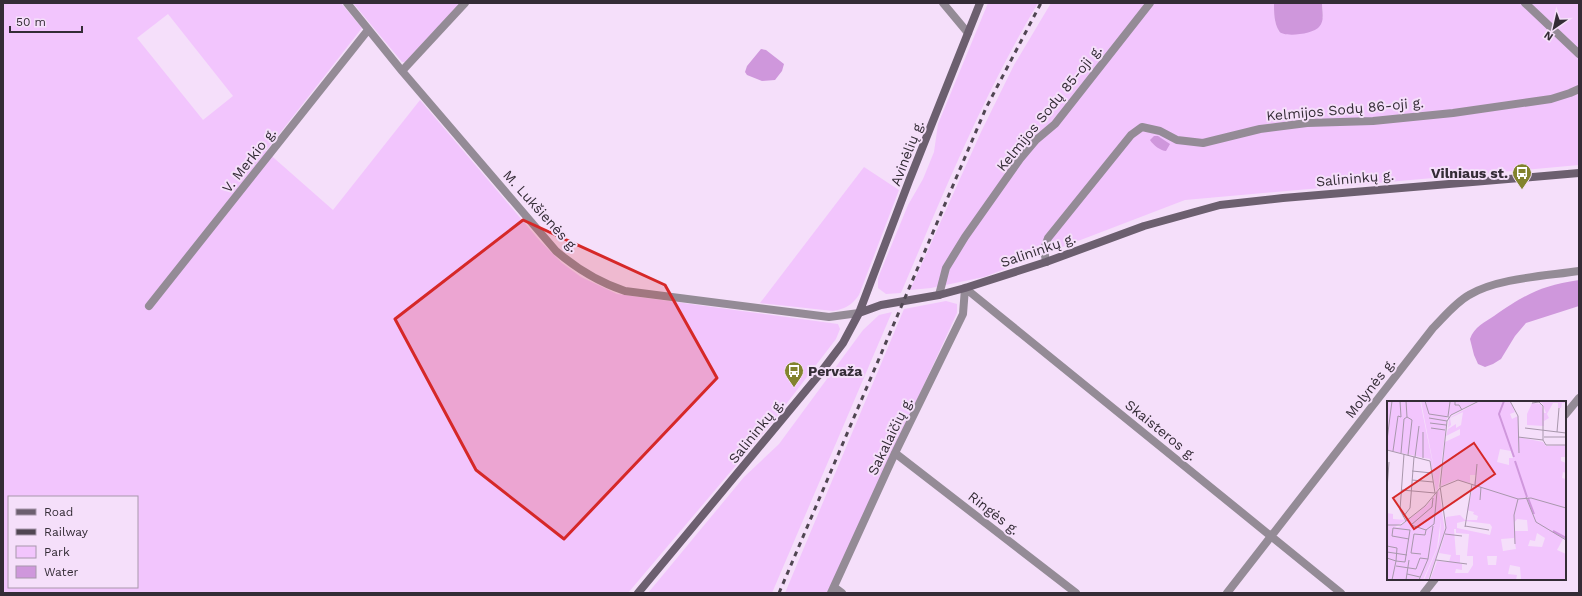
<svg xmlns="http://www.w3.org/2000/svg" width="1582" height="596" viewBox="0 0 1582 596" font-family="'Work Sans',sans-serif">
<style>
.green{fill:#f2c5fd;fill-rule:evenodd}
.water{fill:#cf97dc}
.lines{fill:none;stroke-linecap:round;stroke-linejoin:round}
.street{stroke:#948b96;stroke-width:8}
.secondary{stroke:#6c5f6f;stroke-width:8}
.rail{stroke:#504652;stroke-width:3;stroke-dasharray:5 5;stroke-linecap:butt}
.marked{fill:#d62828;fill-opacity:0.2;stroke:#d62828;stroke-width:3;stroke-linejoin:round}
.labels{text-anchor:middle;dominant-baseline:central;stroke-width:4;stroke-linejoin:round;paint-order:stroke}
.street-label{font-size:14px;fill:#342c36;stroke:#f5dffa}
.poi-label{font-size:14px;font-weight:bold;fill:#342c36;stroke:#f5dffa;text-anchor:end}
.inset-river{fill:none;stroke:#cf97dc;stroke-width:2}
.inset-road{fill:none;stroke:#a897ac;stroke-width:1}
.view{fill:#d62828;fill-opacity:0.15;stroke:#d62828;stroke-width:2}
.inset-edge{fill:none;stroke:#342c36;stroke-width:2}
</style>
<rect width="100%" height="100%" fill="#f5dffa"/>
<!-- green -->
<path class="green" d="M3,3H341L362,28L266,151L333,210L420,100L540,241L562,263L581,277L617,294L838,324L840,329L836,339L771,424L628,593H3ZM168,14L233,96L203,120L137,38ZM9,497H137V587H9Z
M353,3H460L405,62H402Z
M988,3H1038C983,95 943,194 901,293L886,294L878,288V278L908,205L923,179L934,152L938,124Z
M1051,3H1274L1275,21L1279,32L1323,18L1322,3H1579V165L1185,200L984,277L931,288L910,290L981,132L1014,65Z
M864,167L899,190L859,295C852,305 845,309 833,311L760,303Z
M946,301L957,304V313L828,593H785L904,309Z
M892,312L772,593H648L744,477L779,444L863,330L879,315Z"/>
<!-- water -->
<path class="water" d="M1274,3H1322C1322,11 1325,21 1319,27C1314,34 1283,38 1279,31C1274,23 1274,12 1274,3Z
M761,49L766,50L784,64L782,71L775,80L762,81L747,75L745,72L747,66Z
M1154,136H1158L1170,144L1166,151C1161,151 1153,145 1150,140Z
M1579,280V306L1526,323L1515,336L1501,359L1493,364L1485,367L1478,364L1474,355L1470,339C1474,327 1485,322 1494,316C1526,294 1540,286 1579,280Z"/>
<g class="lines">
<!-- street -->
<path class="street" d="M347,3L402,71L556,251C577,269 598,282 625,291L829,317L859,313
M943,3L968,33
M1525,3L1579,54
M402,71L465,3
M1046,262L1044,249L1048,238L1131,135L1142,127L1160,131L1177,140L1203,143L1260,129L1307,123L1373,121L1453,113L1551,99L1570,93L1579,89
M965,288L1341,593
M939,295L946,268L965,237L1020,159L1036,140L1055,124L1150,3
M149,306L368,30
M1565,415L1579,398
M895,453L1076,593
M834,587L842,593
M831,593L895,453L963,314L965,288
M1227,593L1433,328C1444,317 1455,303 1469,295C1497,278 1546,276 1579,271
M1424,593L1435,579"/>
<!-- secondary -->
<path class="secondary" d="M859,313L881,305L939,295L965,288L1046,262L1144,226L1220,205L1283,198L1579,173
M638,593L818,376L843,343L859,313L909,181L980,3"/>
<!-- rail -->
<path class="rail" d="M779,593L986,108L1041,3"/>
</g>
<!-- marked area -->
<path class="marked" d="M523,220L665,285L717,378L564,539L476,470L395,319Z"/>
<!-- icons -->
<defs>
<symbol id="bus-pin" viewBox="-11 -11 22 30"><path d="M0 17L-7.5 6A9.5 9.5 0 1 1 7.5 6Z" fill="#82832d" stroke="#f5dffa"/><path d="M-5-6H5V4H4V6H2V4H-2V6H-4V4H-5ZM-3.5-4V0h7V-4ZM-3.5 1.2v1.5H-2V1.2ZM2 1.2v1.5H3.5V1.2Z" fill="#fff"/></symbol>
</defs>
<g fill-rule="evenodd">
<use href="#bus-pin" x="1511" y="162" width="22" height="30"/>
<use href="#bus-pin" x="783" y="360" width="22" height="30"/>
</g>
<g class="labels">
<!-- street labels -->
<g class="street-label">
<text transform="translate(1049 108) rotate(-51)">Kelmijos Sodų 85-oji g.</text>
<text transform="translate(1345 109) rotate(-5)">Kelmijos Sodų 86-oji g.</text>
<text transform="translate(907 153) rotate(-69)">Avinėlių g.</text>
<text transform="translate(249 160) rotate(-52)">V. Merkio g.</text>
<text transform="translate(1355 178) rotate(-5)">Salininkų g.</text>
<text transform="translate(541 211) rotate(48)">M. Lukšienės g.</text>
<text transform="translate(1038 250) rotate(-19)">Salininkų g.</text>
<text transform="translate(1370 388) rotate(-52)">Molynės g.</text>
<text transform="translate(1161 430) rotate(39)">Skaisteros g.</text>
<text transform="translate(756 431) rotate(-51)">Salininkų g.</text>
<text transform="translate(890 436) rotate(-64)">Sakalaičių g.</text>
<text transform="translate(994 513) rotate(38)">Ringės g.</text>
</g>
<!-- poi labels -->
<g class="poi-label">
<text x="1508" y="173">Vilniaus st.</text>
<text x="808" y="371" text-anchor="start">Pervaža</text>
</g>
</g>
<!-- overview -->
<g transform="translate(1387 401)">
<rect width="179" height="179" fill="#f5dffa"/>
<path d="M0,0H33L51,88L49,90L43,58L0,49ZM34,0H91L60,16L51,88ZM93,0H123L128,11L123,13L125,18L131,15V36L156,41L159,45L179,44V56H174V60L179,62V72L176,71L175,77L179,78V139L176,138L170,149L179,153V179H134L133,166L123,164L121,173L130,174L129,179H43L50,160L62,161L64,154L52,152L58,133L59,116L73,114L78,119H90L91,115L86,113L87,111L80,109L89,74H83V82L68,79L54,85L58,41L73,34V28L59,35L61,28L69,23V27L74,24L76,11L63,17L64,24L61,27L62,17ZM113,48L124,50L126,57H122V64L110,61ZM130,118L140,119L141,130H127V122ZM78,120L103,123L105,126L103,134L70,127V122ZM67,128H69V132L82,133L80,155H86V164L81,172H68L69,168L75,169V163H73V154H69ZM150,132L158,137L155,146L141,145L143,139L148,140ZM127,137L129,148L116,150L114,138ZM100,155H110L109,164H101ZM145,0H179V2H175L174,7H171V2H166L160,13L162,17L157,20V25L140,24V13L145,2L154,3L157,12H159L155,2ZM52,89L58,131L41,179H37L51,146L53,135L54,118L50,147L36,179H0V112L6,113V118L19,119L8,126H12L40,104Z" fill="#f2c5fd" fill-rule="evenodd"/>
<path class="inset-river" d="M117,0L112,13L127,56M128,60L140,96M141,97L147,113M166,130L179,137"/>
<path class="inset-road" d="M38,0L42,13L62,16M68,0V4H72L75,9M123,0L131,15L132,52M145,2L152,1L156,5V39M61,15L63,1M20,16L25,19L21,54M42,17L60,20M43,22L59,24M44,27L58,29M138,27L179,32M36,31V57M170,31L172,7M131,36L156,39L159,44H179M157,36H179M0,39L5,0M0,49L43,60L48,92L15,89M6,50L11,15L14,16L13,0M14,52L17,18L20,16L19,0M17,53L13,109L19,120M28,56L32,25M25,70L45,72M25,79L46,81M88,84L90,63M54,86L71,79L131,98L144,97L179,107M0,88L2,61M139,96L149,121L179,139M93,99L94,86M16,116L23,107L27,56M0,124H14L38,105L53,87M78,125L102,129M78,126L85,83M6,127L5,135L22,138M39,129L24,124L45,106L46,97M58,133L75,135M128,143L127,114L131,98M0,145L10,147L9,160L18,161L23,129L6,127M0,151L20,154M34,153L24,152L27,133L38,134L39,129L47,123L50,91M0,157L9,160L5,179M49,159L80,163M9,165L29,168L33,157L41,158L46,125M20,173L33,176M19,179L22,159M32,179L41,158M42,179L59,127L53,85L60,20L64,14L92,0"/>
<path class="view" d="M87,42L108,73L27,128L6,97Z"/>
<rect width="179" height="179" class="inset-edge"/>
</g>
<!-- border -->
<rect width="1582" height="596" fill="none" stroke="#342c36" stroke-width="8"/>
<!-- legend -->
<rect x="8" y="496" width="130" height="92" fill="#f5dffa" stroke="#a897ac"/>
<rect x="16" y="509" width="20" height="6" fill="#6c5f6f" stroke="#a897ac"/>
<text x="44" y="516" font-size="12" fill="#342c36">Road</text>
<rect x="16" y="529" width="20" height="6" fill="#504652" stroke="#a897ac"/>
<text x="44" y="536" font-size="12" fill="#342c36">Railway</text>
<rect x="16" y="546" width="20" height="12" fill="#f2c5fd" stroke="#a897ac"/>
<text x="44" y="556" font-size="12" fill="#342c36">Park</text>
<rect x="16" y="566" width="20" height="12" fill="#cf97dc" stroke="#a897ac"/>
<text x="44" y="576" font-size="12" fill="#342c36">Water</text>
<!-- north arrow -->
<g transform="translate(1554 28) rotate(214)" stroke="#f5dffa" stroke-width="3" paint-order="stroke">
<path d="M0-3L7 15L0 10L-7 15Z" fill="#342c36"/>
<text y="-6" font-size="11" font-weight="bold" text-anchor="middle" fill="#342c36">N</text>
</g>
<!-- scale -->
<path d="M10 26v6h72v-6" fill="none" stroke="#342c36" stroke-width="2"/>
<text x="16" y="26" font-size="12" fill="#342c36" stroke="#f5dffa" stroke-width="3" paint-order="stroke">50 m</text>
</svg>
